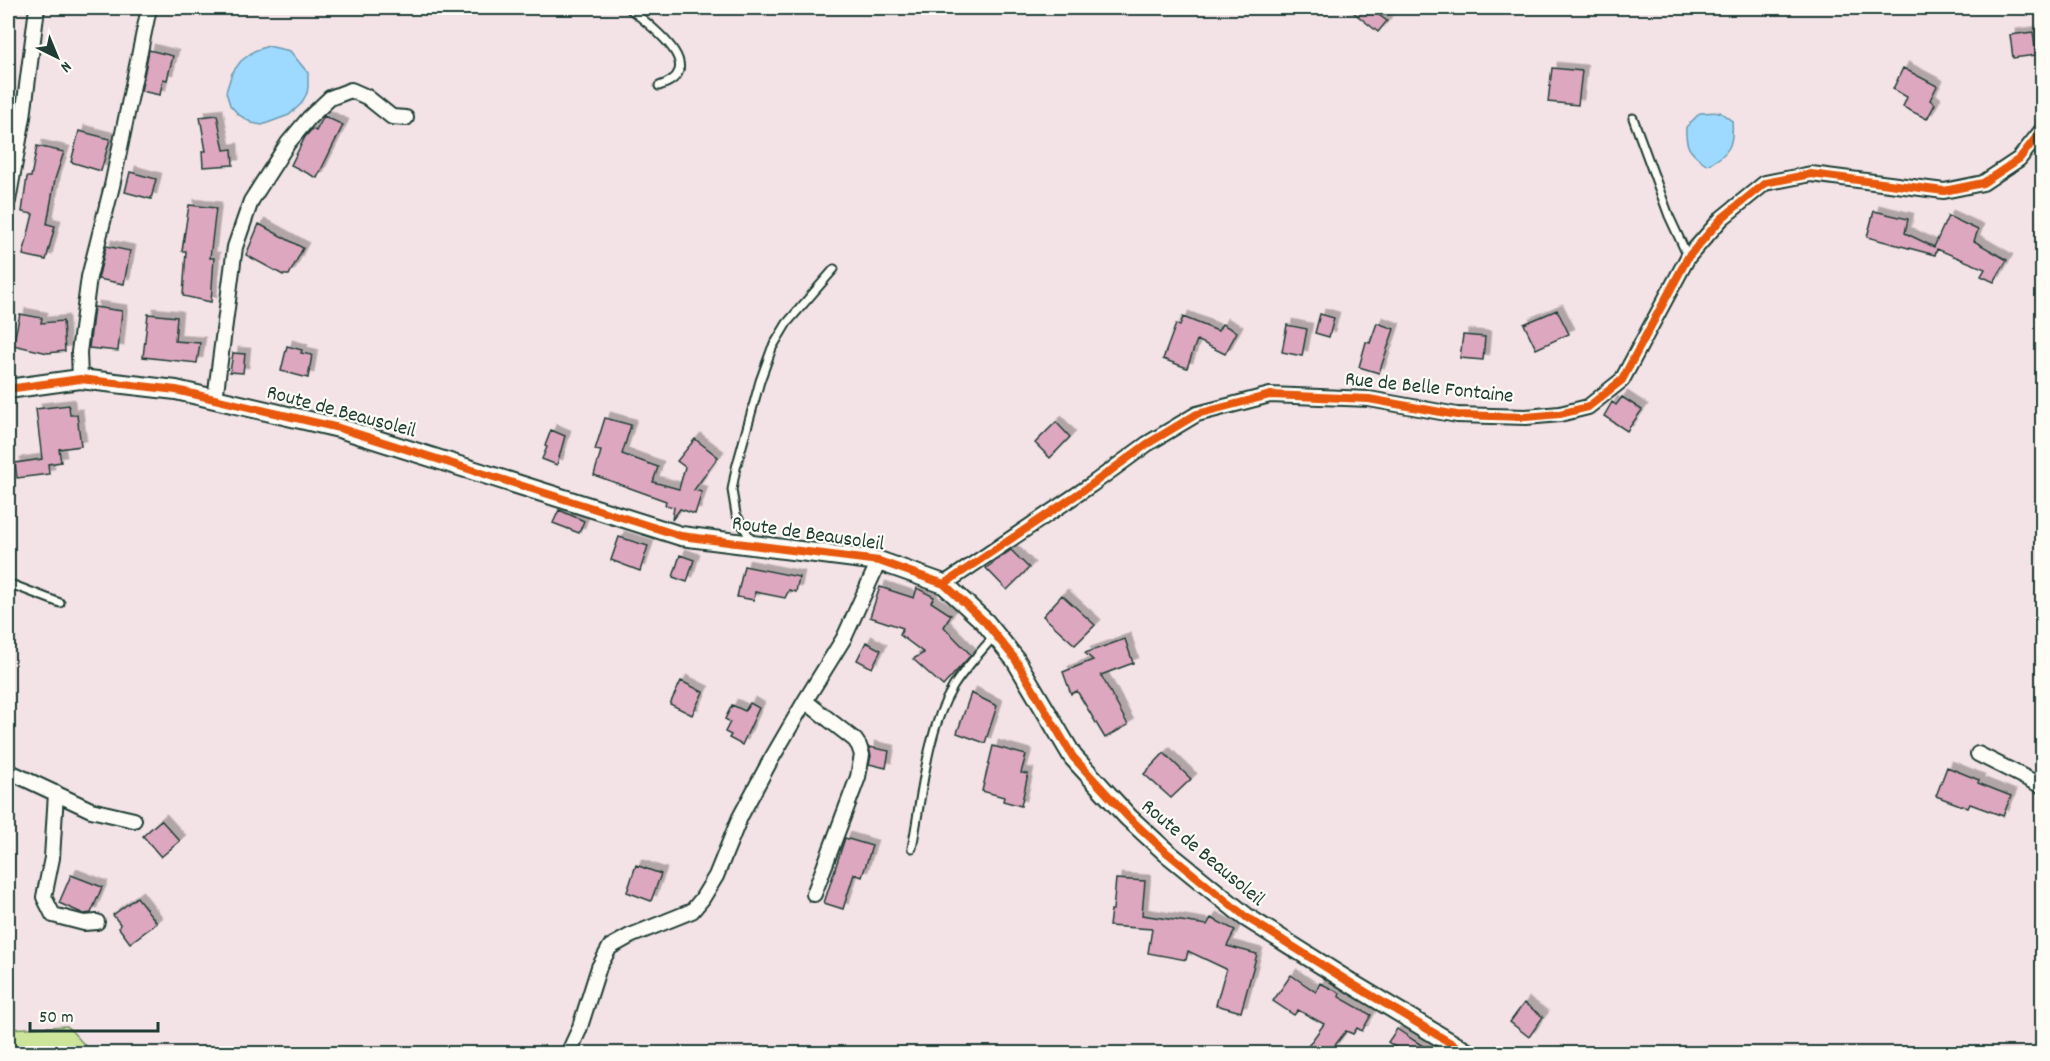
<svg xmlns="http://www.w3.org/2000/svg" width="2050" height="1061" viewBox="0 0 2050 1061" font-family="Dekko,sans-serif">
<style>
.green{fill:#cde59b;stroke:#769168;stroke-width:1.5}
.water{fill:#9ed9ff;stroke:#6b9bae;stroke-width:1.5}
.building{fill:#dda7bf;stroke:#1f3d34;stroke-width:1.5;filter:url(#shadow)}
.lines{fill:none;stroke-linecap:round;stroke-linejoin:round}
.lane-casing{stroke:#1f3d34;stroke-width:11}
.street-casing{stroke:#1f3d34;stroke-width:18}
.secondary-casing{stroke:#1f3d34;stroke-width:22}
.lane{stroke:#fdfcf7;stroke-width:7}
.street{stroke:#fdfcf7;stroke-width:14}
.secondary{stroke:#fdfcf7;stroke-width:18}
.cycleway-casing{stroke:#fdfcf7;stroke-width:11}
.cycleway{stroke:#e8590c;stroke-width:8}
.labels{text-anchor:middle;dominant-baseline:central;stroke-width:4.5;stroke-linejoin:round;paint-order:stroke}
.street-label{font-size:21px;fill:#1f3d34;stroke:#fdfcf7}
</style>
<defs>
<filter id="shadow"><feDropShadow dx="5.5" dy="-5.5" stdDeviation="0" flood-color="#0004"/></filter>
</defs>
<rect width="100%" height="100%" fill="#f3e2e6"/>
<filter id="ink" filterUnits="userSpaceOnUse"><feTurbulence type="fractalNoise" baseFrequency=".0167" numOctaves="2"/><feDisplacementMap in="SourceGraphic" scale="12" xChannelSelector="R" yChannelSelector="G"/><feConvolveMatrix kernelMatrix="1 2 1 2 8 2 1 2 1" color-interpolation-filters="sRGB"/></filter>
<g filter="url(#ink)">
<!-- green -->
<path class="green" d="M67,1026L92,1053H8V1029Z"/>
<!-- water -->
<path class="water" d="M268,46L290,51L308,73V87L307,93L301,104L289,115L262,125L252,123L239,115L230,105L226,92L232,73L241,61L254,51Z
M1720,112L1732,121C1734,145 1729,155 1707,165C1690,152 1685,149 1686,127L1700,113Z"/>
<!-- building -->
<path class="building" d="M1348,8H1381L1376,13L1387,21L1378,32Z
M2033,32L2036,55L2013,58L2010,35Z
M149,50L173,56L167,80L163,79L160,95L141,91Z
M1552,68L1582,71L1578,105L1548,102Z
M1903,68L1937,86L1930,100L1935,104L1927,119L1903,107L1907,97L1893,89Z
M217,115L224,150L232,149L233,165L203,167L202,151H206L200,117Z
M324,116L343,125L317,178L291,165L305,137L312,129L316,131Z
M79,131L110,139L101,171L71,162Z
M37,146L64,152L55,179L47,224L55,226L46,260L23,255L33,214L22,212L27,177H31Z
M130,172L156,179L151,199L125,192Z
M189,205L216,208L210,258H214L211,302L183,296L186,251H182Z
M1874,211L1908,219L1905,233L1934,247L1948,216L1978,230L1974,241L2007,260L1994,282L1981,276L1985,269L1937,249L1935,255L1867,237Z
M259,224L303,248L289,275H283L246,255Z
M106,246L130,251L124,284L98,279Z
M94,307L122,311L118,351L89,348Z
M1557,310L1569,334L1536,349L1524,324Z
M20,314L42,318L41,323L63,321L65,351L48,353L13,345Z
M148,314L177,317L175,341L200,343L197,363L143,357Z
M1320,314L1334,318L1329,337L1315,333Z
M1183,317L1218,331L1222,324L1237,332L1225,354L1197,340L1187,368L1163,359L1176,324L1180,326Z
M1377,323L1394,329L1379,373L1359,367L1366,342L1370,343Z
M1287,325L1307,329L1302,356L1282,352Z
M1463,335L1485,337L1483,360L1460,358Z
M287,346L302,350L301,353L312,355L308,378L281,371Z
M233,353L245,354L243,373L230,372Z
M1622,397L1642,410L1627,431L1604,416L1612,402L1616,405Z
M69,405L70,415H77L81,446L59,449L61,462L48,464L49,474L17,478L15,463L42,459L36,409Z
M605,418L631,425L622,454L658,467L653,482L679,489L685,467L677,461L695,439L718,457L694,490L702,492L695,514L680,509L672,520L674,507L665,505L666,501L594,475L601,451L595,450Z
M1056,422L1070,437L1050,458L1035,443Z
M551,430L565,436L557,465L542,459L547,447L545,446Z
M559,510L584,521L579,533L553,523Z
M619,537L648,546L640,571L611,560Z
M1011,550L1029,568L1007,590L986,568Z
M680,555L694,560L687,582L673,577Z
M744,566L799,577L796,592L789,590L785,598L755,592L754,600L737,597Z
M880,587L914,598L917,588L934,597L931,602L951,615L944,627L971,655L943,686L913,659L924,653L900,635L903,628L870,617Z
M1062,595L1095,625L1075,645L1043,616Z
M1125,639L1133,663L1101,675L1128,725L1105,738L1077,691L1071,694L1063,672L1093,660L1085,653Z
M866,642L881,650L872,668L857,660Z
M681,681L703,692L692,715L670,704Z
M971,693L997,706L985,743L957,733Z
M750,703L759,708L742,745L729,738L731,735L725,732L730,722L725,719L732,705L745,711Z
M993,746L1026,755L1021,773L1028,774L1021,806L1003,801L1004,797L982,791Z
M869,747L889,751L886,768L869,764L871,756Z
M1164,753L1191,779L1171,798L1144,774Z
M1947,767L1979,780L1978,783L2011,796L2003,816L1970,804L1968,808L1936,796Z
M161,820L180,841L161,857L143,836Z
M845,838L872,846L862,877L854,874L843,909L824,903Z
M636,865L661,874L651,901L627,892Z
M71,875L102,887L91,913L84,914L59,903Z
M1116,879L1145,881L1142,915L1207,925L1211,918L1235,930L1227,946L1257,954L1241,1012L1216,1005L1226,969L1188,951L1186,960L1148,953L1152,929L1109,926L1111,910H1113Z
M137,897L157,923L130,943L119,928L120,924L113,915Z
M1291,975L1316,992L1320,983L1340,993L1339,997L1371,1015L1362,1031L1357,1028L1353,1034L1346,1031L1329,1053H1303L1324,1024L1298,1010L1294,1015L1273,1001Z
M1524,1003L1543,1017L1529,1037L1510,1022Z
M1397,1029L1415,1041L1434,1053H1404L1388,1042Z"/>
<g class="lines">
<defs>
<path id="lane" d="M629,8C648,24 712,69 659,86
M1633,118L1669,216L1688,257
M753,543L736,514L732,490L736,468L760,381L772,348L787,323L834,269
M8,583L60,603
M912,848C922,796 926,732 953,687C964,669 980,653 994,636"/>
<path id="street" d="M8,201L23,117L37,8
M80,379L79,352L89,277L112,186L149,8
M215,399L235,247L251,201L288,143L309,118L330,98L351,90L367,97L392,117L406,118
M944,584L1091,485L1147,444L1197,414L1270,395L1369,399L1457,415L1526,417L1560,414L1588,407L1622,380L1688,257L1722,218L1765,183L1811,174L1944,191L1983,183L2019,159L2042,130
M805,701L855,740L859,746L862,755L858,777L814,894
M1978,754L2042,786
M8,771L91,810L134,820
M56,793L52,858L44,897L53,915L84,923L97,922
M568,1054L579,1030L599,967L610,947L630,936L692,911L702,899L716,876L740,817L769,763L805,701L844,638L879,561"/>
<path id="secondary" d="M8,389L80,379L176,390L339,428L681,536L879,561L944,584L985,622L1015,659L1073,757L1128,817L1166,852L1246,917L1354,985L1469,1054"/>
</defs>
<!-- lane casing -->
<use href="#lane" class="lane-casing"/>
<!-- street casing -->
<use href="#street" class="street-casing"/>
<!-- secondary casing -->
<use href="#secondary" class="secondary-casing"/>
<!-- lane -->
<use href="#lane" class="lane"/>
<!-- street -->
<use href="#street" class="street"/>
<!-- secondary -->
<use href="#secondary" class="secondary"/>
<defs>
<path id="cycleway" d="M8,389L80,379L176,390L339,428L681,536L879,561L944,584L985,622L1015,659L1073,757L1128,817L1166,852L1246,917L1354,985L1469,1054
M944,584L1091,485L1147,444L1197,414L1270,395L1369,399L1457,415L1526,417L1560,414L1588,407L1622,380L1688,257L1722,218L1765,183L1811,174L1944,191L1983,183L2019,159L2042,130"/>
</defs>
<!-- cycleway casing -->
<use href="#cycleway" class="cycleway-casing"/>
<!-- cycleway -->
<use href="#cycleway" class="cycleway"/>
</g>
</g>
<g class="labels">
<!-- street labels -->
<g class="street-label">
<text transform="translate(1429 389) rotate(6)">Rue de Belle Fontaine</text>
<text transform="translate(341 413) rotate(15)">Route de Beausoleil</text>
<text transform="translate(808 535) rotate(8)">Route de Beausoleil</text>
<text transform="translate(1202 854) rotate(40)">Route de Beausoleil</text>
</g>
</g>
<!-- margin -->
<rect width="2050" height="1061" fill="none" stroke="#fdfcf7" stroke-width="30"/>
<rect x="15" y="15" width="2020" height="1031" fill="none" stroke="#1f3d34" stroke-width="2" filter="url(#ink)"/>
<!-- north arrow -->
<g transform="translate(57 57) rotate(137)" stroke="#fdfcf7" stroke-width="4.5" paint-order="stroke">
<path d="M0-4.5L10 22L0 15L-10 22Z" fill="#1f3d34"/>
<text y="-9" font-size="16" font-weight="bold" text-anchor="middle" fill="#1f3d34">N</text>
</g>
<!-- scale -->
<path d="M30 1022v9h128v-9" fill="none" stroke="#1f3d34" stroke-width="3"/>
<text x="39" y="1022" font-size="18" fill="#1f3d34" stroke="#fdfcf7" stroke-width="4.5" paint-order="stroke">50 m</text>
</svg>
